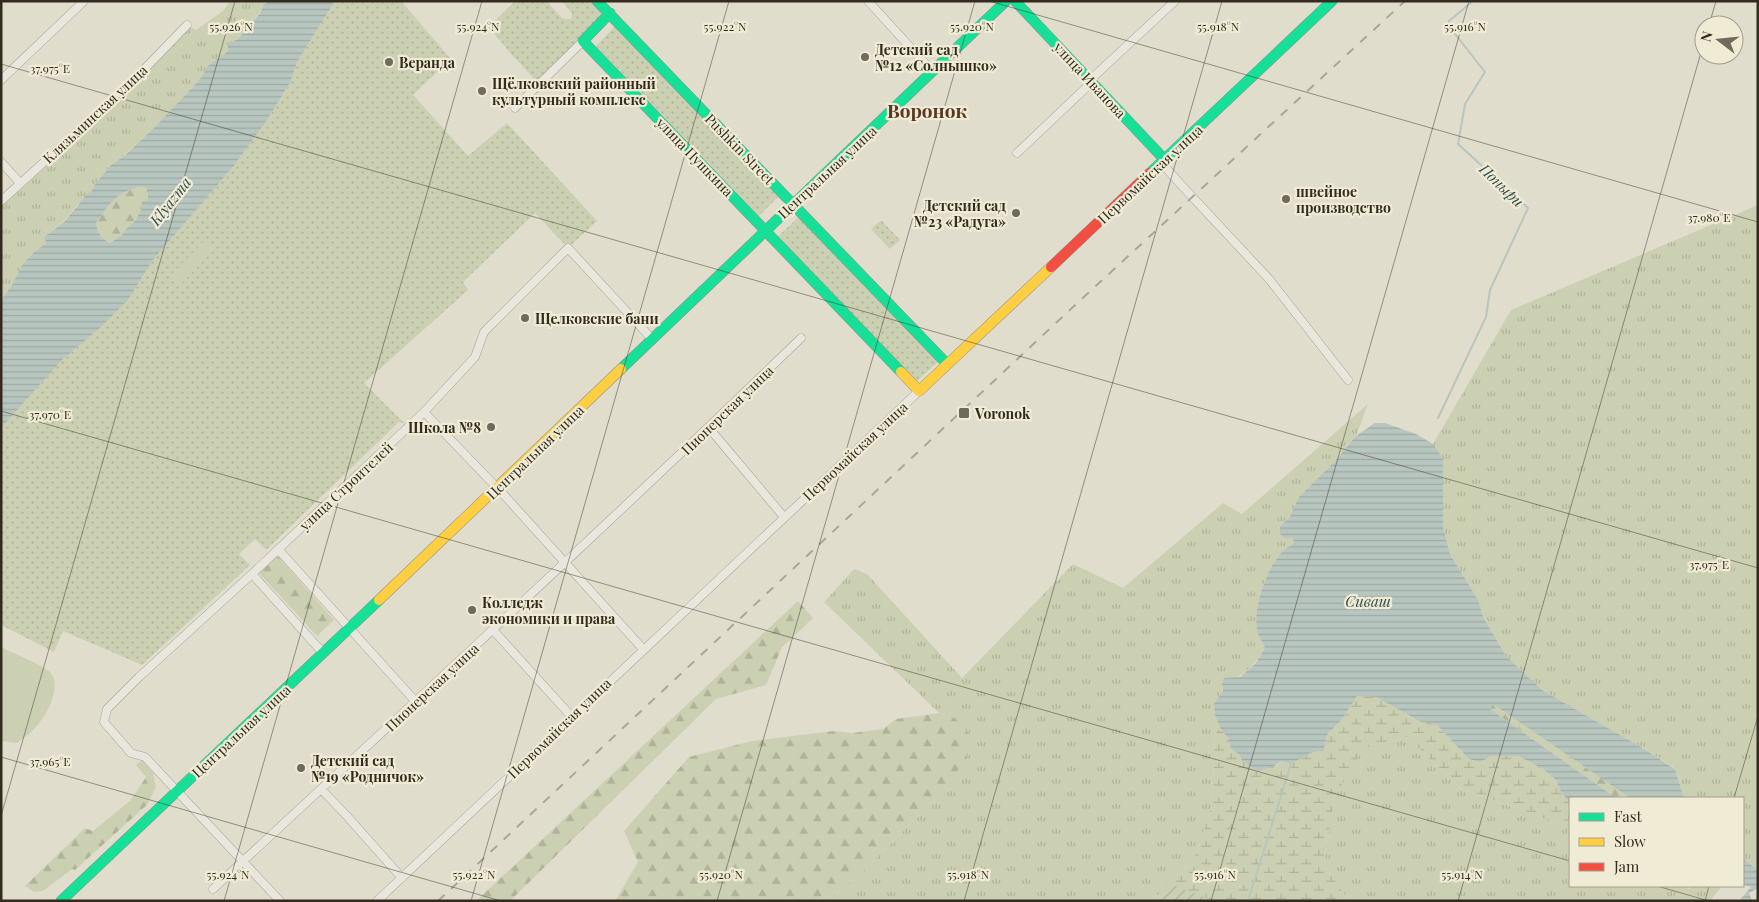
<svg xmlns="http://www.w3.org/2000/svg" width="1759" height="902" viewBox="0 0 1759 902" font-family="'Playfair Display',serif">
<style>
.grass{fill:url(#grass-tufts)}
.forest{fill:url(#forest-firs)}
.wetland{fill:url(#wetland-marsh)}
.park{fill:url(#park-dots)}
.garden{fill:url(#garden-furrows)}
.pitch{fill:#ccd0b2}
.water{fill:url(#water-rules);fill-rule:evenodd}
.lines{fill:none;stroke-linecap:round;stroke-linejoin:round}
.stream{stroke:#b7c6be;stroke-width:2}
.street-casing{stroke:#a5a296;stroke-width:9}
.fast-casing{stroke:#959186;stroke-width:11}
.slow-casing{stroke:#959186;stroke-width:11}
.jam-casing{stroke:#959186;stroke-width:11}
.street{stroke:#e9e7dd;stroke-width:8}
.fast{stroke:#16e098;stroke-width:10}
.slow{stroke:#ffcf43;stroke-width:10}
.jam{stroke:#f24e42;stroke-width:10}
.rail{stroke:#a9a69d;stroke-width:2;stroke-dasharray:9 9;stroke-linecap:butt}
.ticks{fill:none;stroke:#332b1f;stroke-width:1;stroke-opacity:0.45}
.poi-dot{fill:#70695c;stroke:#f0ebd4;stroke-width:2}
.labels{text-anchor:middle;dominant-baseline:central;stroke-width:4.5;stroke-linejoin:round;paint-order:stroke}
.poi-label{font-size:14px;font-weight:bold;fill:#332b1f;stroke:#f0ebd4;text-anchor:start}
.street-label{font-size:14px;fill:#332b1f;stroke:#f0ebd4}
.water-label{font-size:15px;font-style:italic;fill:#314f50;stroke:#f0ebd4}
.district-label{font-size:19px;font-weight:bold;fill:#5a3624;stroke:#f0ebd4}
.ticks-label{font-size:12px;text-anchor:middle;fill:#332b1f;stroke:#f0ebd4;stroke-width:4.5;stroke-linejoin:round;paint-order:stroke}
</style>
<defs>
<pattern id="grass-tufts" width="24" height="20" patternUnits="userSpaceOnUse" patternTransform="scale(1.25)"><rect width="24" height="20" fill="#ccd0b2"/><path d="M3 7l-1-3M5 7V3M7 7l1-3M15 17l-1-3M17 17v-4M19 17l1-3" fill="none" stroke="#b0b399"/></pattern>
<pattern id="forest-firs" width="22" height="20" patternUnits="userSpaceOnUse" patternTransform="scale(1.25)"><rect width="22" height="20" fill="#ccd0b2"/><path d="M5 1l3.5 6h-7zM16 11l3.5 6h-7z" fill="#b0b399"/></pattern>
<pattern id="wetland-marsh" width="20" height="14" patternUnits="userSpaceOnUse" patternTransform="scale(1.25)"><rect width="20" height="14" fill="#ccd0b2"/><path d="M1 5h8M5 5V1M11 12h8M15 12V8" fill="none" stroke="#b0b399"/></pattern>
<pattern id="park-dots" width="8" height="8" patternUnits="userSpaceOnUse" patternTransform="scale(1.25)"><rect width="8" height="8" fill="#ccd0b2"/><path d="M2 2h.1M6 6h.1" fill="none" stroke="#b0b399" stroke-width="1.8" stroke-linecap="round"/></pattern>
<pattern id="garden-furrows" width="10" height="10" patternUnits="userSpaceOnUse" patternTransform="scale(1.25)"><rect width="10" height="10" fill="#ccd0b2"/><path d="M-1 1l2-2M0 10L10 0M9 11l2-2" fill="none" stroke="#b0b399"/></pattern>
<pattern id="water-rules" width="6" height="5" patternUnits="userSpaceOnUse" patternTransform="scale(1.25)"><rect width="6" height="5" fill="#b7c6be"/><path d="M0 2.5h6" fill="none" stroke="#9eaaa3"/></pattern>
</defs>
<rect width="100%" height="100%" fill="#e0ddcd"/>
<!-- grass -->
<path class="grass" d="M230,1H269L263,5L261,11L238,39L228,44V51L208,66L200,79L155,127L123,156L111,165L96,183L91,192L77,205L63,222L44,237L46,243L34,252L22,265L12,285L1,300V201L129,85L187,25L196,30L223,11Z
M1758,205V871L1743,858V798H1684L1675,768L1641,747L1542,690L1506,656L1483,617L1478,600L1450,554L1443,527L1442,503L1433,444L1511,310Z
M1368,404L1356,436L1337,459L1299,497L1289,518L1280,526V534L1285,539L1292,536L1294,542C1290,547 1284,548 1280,554C1266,571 1251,611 1258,634C1260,638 1263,643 1265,648C1252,668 1246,675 1222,683C1223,694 1220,694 1216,703C1212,710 1217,720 1220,728L1215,734L1212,803L1197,853L1153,901H827L862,872L936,798L955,718L939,713L824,602L854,569L867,574L962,678L1073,564L1123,588L1223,503L1242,514Z
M1407,737L1460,788L1570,828V886H1687L1689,889L1695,886H1722L1710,901H1349L1324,865L1335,795L1364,748Z"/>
<!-- forest -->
<path class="forest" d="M140,187H146L148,196L147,201H142L141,210L135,221L126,229L122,235L110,243C101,238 98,234 96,223C108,206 117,191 140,187Z
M277,555L334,620L317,636L259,573Z
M798,601L813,618L782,647L766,685L716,699L510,901H476Z
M1493,704L1630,798H1616L1490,709Z
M939,713L955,718L970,735L967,759L936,798L862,872L827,901H615L638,862L624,831L689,757L752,741L834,731L852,733L883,729L896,719Z
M142,760L153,773L156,787L147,805L75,870L72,869L43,891L34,892L25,886L85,828L93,831L131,800L146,777L136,765Z"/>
<!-- wetland -->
<path class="wetland" d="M1357,696L1376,697L1421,722L1436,724L1469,759L1480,762L1492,756H1518L1543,769L1556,780L1561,792L1570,803V828L1460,788L1407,737L1364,748L1335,796L1324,865L1349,901H1185L1168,883L1197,853L1212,803L1215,734L1220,728L1228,738L1231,749L1240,755L1273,767L1281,761L1291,764L1311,753L1324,749L1327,735L1343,718Z"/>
<!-- park -->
<path class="park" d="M335,1H401L451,59L413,95L416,98L468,156L507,123L597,221L568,248L535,213L463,282L468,290L364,383L404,423L399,422L266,550L255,539L239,554L250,565L142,665L63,631L54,652L1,625V428L62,360L100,328L128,300L152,261L233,167L267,120L291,81L297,62Z
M515,1H549L550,5L563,19H571L572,13L562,1H597L610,13L539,84L512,55L489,27Z
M615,26L778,197L759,216L596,46Z
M799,217L939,361L914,384L776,238Z
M881,220L900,240L890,249L871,229Z"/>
<!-- garden -->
<path class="garden" d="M1168,883L1214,901H1153Z"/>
<!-- pitch -->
<path class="pitch" d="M205,240L215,249L179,286L169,277Z
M1,647C11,652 44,666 50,672C63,686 46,717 35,728C30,734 23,738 17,743L1,741Z"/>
<!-- water -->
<path class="water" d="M269,1H335L297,62L291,81L267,120L233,167L152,261L128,300L100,328L62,360L1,428V300L12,285L22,265L34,252L46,243L44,237L64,222L87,194L91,192L96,183L111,165L124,156L155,127L200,79L208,66L228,51V44L238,39L261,12L263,5ZM140,187H146L148,196L147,201H142L141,210L135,221L126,229L122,235L110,243C101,238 98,234 96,223C108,206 117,191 140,187Z
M1375,423H1385L1416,434L1433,444L1443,459V527L1450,554L1478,600L1483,617L1506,656L1542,690L1641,747L1675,769L1684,798H1630L1493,704L1490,709L1616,798H1570V803L1561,792L1556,780L1543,769L1518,756H1492L1480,762L1469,759L1436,724L1421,722L1376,697L1357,696L1343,718L1327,735L1324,749L1311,753L1291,764L1281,761L1273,767L1258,771L1242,761L1240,755L1231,749L1228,738L1220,728L1215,715L1214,704L1223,691L1222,683L1224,678L1240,677L1255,664L1265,648C1263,643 1260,639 1258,634C1251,612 1266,571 1280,554C1284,548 1290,547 1294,542L1292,537L1285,539L1280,534V526L1289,518L1299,497L1337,459L1356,436Z
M1743,858L1758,871V888L1749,893L1752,901H1739L1751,887L1743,885Z"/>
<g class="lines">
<!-- stream -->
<path class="stream" d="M1438,418L1486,317L1490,290L1528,208L1458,144L1465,104L1485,72L1448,25L1449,21L1473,1
M1248,901L1291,764"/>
<defs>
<path id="street" d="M868,1L932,71
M1,80L84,1
M1090,80L1175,1
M515,108L583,41
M1017,153L1092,82
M1165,160L1167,169L1184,188L1269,279L1348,380
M1,162L20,183
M1,201L129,85L187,25
M424,412L504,495L643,649
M709,428L784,517
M278,549L416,702
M252,574L323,653
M493,630L571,716
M322,790L346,815L402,878
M213,889C410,706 608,525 801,338
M280,901L145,757L131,753L104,722L107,709L139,677L252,574L424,412L475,357L484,332L568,248L652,339
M377,901L919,391"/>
<path id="fast" d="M597,1L947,364
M1015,1L1165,160
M610,13L583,41L901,372
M1150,173L1332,1
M621,369L1006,1
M61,901L379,600"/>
<path id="slow" d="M901,372L919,391L1051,267
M379,600L621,369"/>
<path id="jam" d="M1051,267L1150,173"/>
</defs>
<!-- street casing -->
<use href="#street" class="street-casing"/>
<!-- fast casing -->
<use href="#fast" class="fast-casing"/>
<!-- slow casing -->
<use href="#slow" class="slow-casing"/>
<!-- jam casing -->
<use href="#jam" class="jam-casing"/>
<!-- street -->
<use href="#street" class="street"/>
<!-- fast -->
<use href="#fast" class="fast"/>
<!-- slow -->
<use href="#slow" class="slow"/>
<!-- jam -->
<use href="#jam" class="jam"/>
<!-- rail -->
<path class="rail" d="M438,901L1073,307L1405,1"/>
</g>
<!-- ticks -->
<path class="ticks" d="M989,1L1758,222M1709,25L1716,1M1,64L1758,568M1,411L1570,861M1,757L501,901M1734,798L1758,716M1,816L235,1M1657,886L1709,901M224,901L482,1M471,901L729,1M717,901L975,1M964,901L1222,1M1211,901L1469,1M1458,901L1704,42M1705,901L1709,886"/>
<!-- markers -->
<g class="poi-dot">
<circle cx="865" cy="57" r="5"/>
<circle cx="389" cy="62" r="5"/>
<circle cx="482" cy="91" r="5"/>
<circle cx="1286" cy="199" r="5"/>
<circle cx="1016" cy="213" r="5"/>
<circle cx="525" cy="318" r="5"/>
<rect x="958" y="407" width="12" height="12" rx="2.5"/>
<circle cx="491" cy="427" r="5"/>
<circle cx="472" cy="610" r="5"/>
<circle cx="301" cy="768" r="5"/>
</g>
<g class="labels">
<!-- poi labels -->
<g class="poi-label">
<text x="875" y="49">Детский сад<tspan x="875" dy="16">№12 «Солнышко»</tspan></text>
<text x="399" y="62">Веранда</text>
<text x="492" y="83">Щёлковский районный<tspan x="492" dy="16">культурный комплекс</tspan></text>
<text x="1296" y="191">швейное<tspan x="1296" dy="16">производство</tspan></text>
<text x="1006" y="205" text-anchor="end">Детский сад<tspan x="1006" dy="16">№23 «Радуга»</tspan></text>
<text x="535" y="318">Щелковские бани</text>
<text x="975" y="413">Voronok</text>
<text x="481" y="427" text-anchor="end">Школа №8</text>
<text x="482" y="602">Колледж<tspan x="482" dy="16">экономики и права</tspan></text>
<text x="311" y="760">Детский сад<tspan x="311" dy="16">№19 «Родничок»</tspan></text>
</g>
<!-- street labels -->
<g class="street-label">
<text transform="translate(1090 80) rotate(47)">улица Иванова</text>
<text transform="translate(95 114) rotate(-43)">Клязьминская улица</text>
<text transform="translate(740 149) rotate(46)">Pushkin Street</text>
<text transform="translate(695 157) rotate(46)">улица Пушкина</text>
<text transform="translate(827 172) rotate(-43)">Центральная улица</text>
<text transform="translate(1150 174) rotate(-43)">Первомайская улица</text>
<text transform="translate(727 410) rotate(-44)">Пионерская улица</text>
<text transform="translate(855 451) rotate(-43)">Первомайская улица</text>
<text transform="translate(535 452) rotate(-44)">Центральная улица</text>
<text transform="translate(346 486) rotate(-43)">улица Строителей</text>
<text transform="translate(432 687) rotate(-43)">Пионерская улица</text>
<text transform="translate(559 728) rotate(-44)">Первомайская улица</text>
<text transform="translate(241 731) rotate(-43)">Центральная улица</text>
</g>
<!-- water labels -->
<g class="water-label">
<text transform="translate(1502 185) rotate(44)">Поныри</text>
<text transform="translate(170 201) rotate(-52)">Klyazma</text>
<text x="1368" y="601">Сиваш</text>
</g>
<!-- district labels -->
<g class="district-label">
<text x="927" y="110">Воронок</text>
</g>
</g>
<g class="ticks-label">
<text x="231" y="31">55.926°N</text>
<text x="478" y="31">55.924°N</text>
<text x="725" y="31">55.922°N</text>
<text x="972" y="31">55.920°N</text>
<text x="1218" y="31">55.918°N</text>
<text x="1465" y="31">55.916°N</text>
<text x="50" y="73">37.975°E</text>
<text x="1709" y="222">37.980°E</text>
<text x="50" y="419">37.970°E</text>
<text x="1709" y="569">37.975°E</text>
<text x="50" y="766">37.965°E</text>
<text x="228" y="879">55.924°N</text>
<text x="474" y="879">55.922°N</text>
<text x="721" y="879">55.920°N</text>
<text x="968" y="879">55.918°N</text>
<text x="1215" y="879">55.916°N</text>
<text x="1462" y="879">55.914°N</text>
</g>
<!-- border -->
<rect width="1759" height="902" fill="none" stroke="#332b1f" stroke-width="5"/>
<!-- legend -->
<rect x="1569" y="797" width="175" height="90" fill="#f0ebd4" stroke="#a49e8c"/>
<rect x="1579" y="813" width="25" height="8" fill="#16e098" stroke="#a49e8c"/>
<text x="1614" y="822" font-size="15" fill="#332b1f">Fast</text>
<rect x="1579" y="838" width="25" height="8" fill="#ffcf43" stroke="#a49e8c"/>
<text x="1614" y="847" font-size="15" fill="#332b1f">Slow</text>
<rect x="1579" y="863" width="25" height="8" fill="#f24e42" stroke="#a49e8c"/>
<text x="1614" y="872" font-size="15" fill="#332b1f">Jam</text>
<!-- north arrow -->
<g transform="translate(1719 40) rotate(286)"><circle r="24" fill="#f0ebd4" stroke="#a49e8c"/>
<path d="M0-4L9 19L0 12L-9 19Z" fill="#70695c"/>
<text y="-8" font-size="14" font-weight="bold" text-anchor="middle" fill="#332b1f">N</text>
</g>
</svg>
